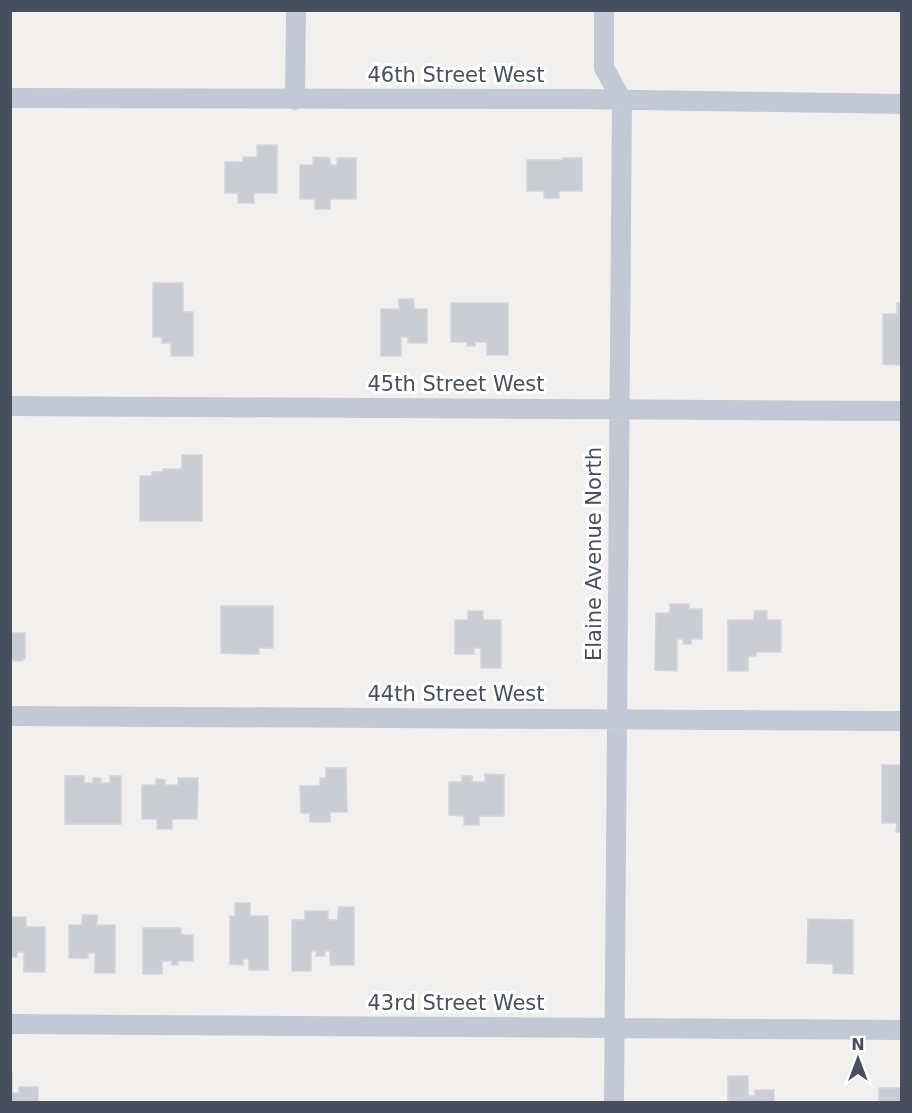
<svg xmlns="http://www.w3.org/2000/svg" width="912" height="1113" viewBox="0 0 912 1113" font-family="'DejaVu Sans',sans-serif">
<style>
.building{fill:#cbcdd5;stroke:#d3d4db;stroke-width:1.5}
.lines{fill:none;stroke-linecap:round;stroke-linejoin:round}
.street{stroke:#c2c9d5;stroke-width:20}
.labels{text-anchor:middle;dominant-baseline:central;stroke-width:6;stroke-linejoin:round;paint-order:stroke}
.street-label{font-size:21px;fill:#474f5e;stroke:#fff}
</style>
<rect width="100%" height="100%" fill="#f2f0ef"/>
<!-- building -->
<path class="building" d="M257,145H277V193H254V203H238V193H225V162H243V157H257Z
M313,157L330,158V165H337V158H356V199H330V209H315V199H300V165H313Z
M562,158H582V191H559V198H544V191H527V160H562Z
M153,283H183V312H193V356H171V343H162V337H153Z
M399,299H414V309H427V343H408V337H401V356H381V309H399Z
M451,303H508V355H487V342H475V346H467V342H451Z
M897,303H902V365L883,364V314H897Z
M182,455H202V521H140V476H152V472H163V469H182Z
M670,604H689V609H702V639H691V644H683V639H677V671L655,670L656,613H670Z
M221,606H273V648H259V654L221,653Z
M468,611H483V620H501V668H481V648H474V654H455V620H468Z
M754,611H767V620H781V652H756V656H748V671H728V620H754Z
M10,633H25V658L22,661H15L10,658Z
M882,765H902V832H896L897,823H882Z
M326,768H346L347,812H330V822H310V813H301L300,786H320V778H326Z
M485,774L504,775V816H479V825H464V816L449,815V782H462V776H472V782H485Z
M65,776H84V783H93V778H101V783H110V776H121V824H65Z
M178,778H198L197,819H172V829H157V819H142V785H156V779L165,780V785H178Z
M235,903H250V916H268V970H249V959H243V965L230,964V916H235Z
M338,907H354V965H330V951H325V956H316L317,951H311V971H292V920H305V911H328V920H338Z
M82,915H97V925H115V973H95V953H88V958H69V925H82Z
M10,917H26V927H45V972H24V952H17V957H10Z
M808,919L853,920V974L833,973V964L807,963Z
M143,928H181V935H193V961H178V965H172V961H162V974H143Z
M10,1073H12V1093H19V1087H38V1102H10Z
M728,1076H748V1096H755V1090H774V1102H728Z
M879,1088H902V1102H879Z"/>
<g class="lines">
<!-- street -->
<path class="street" d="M604,10V68L622,100L614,1102
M10,98L576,99L902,104
M295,100L296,10
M10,406L902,411
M10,716L902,721
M10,1024L902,1030"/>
</g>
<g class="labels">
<!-- street labels -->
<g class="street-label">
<text x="456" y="75">46th Street West</text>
<text x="456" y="384">45th Street West</text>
<text transform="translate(594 554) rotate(-90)">Elaine Avenue North</text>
<text x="456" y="694">44th Street West</text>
<text x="456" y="1003">43rd Street West</text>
</g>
</g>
<!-- border -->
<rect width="912" height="1113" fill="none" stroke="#474f5e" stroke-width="24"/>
<!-- north arrow -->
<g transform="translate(858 1059)" stroke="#ffffff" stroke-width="4.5" paint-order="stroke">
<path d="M0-4.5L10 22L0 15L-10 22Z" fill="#474f5e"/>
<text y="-9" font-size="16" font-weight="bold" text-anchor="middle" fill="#474f5e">N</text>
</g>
</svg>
